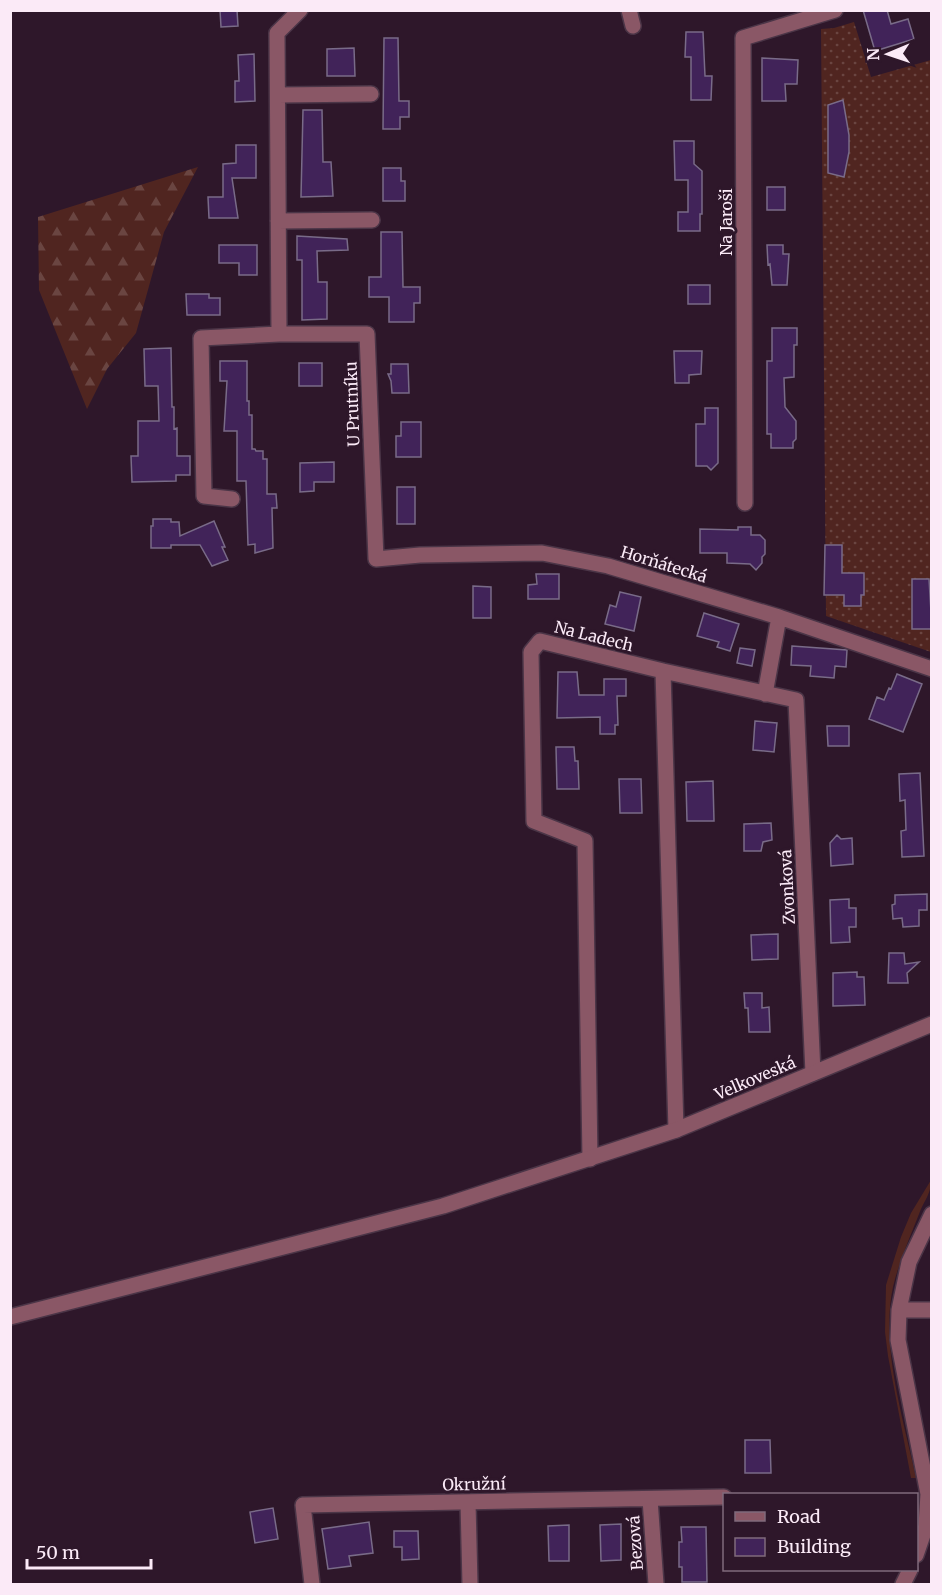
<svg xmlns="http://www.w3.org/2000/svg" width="942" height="1595" viewBox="0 0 942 1595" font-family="Merriweather,serif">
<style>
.green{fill:#502520}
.forest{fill:url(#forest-firs)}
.garden{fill:url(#garden-dots)}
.building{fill:#412359;stroke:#796b88;stroke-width:1.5}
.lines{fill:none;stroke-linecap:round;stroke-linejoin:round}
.minor-casing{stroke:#4b3547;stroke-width:18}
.tertiary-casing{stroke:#4b3547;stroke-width:18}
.minor{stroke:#8a5766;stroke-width:15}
.tertiary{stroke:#8a5766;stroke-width:15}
.labels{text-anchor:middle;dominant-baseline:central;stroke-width:6;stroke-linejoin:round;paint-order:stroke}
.street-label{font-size:16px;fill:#fbeaf7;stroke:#2e172a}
</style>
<defs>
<pattern id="forest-firs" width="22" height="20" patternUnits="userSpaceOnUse" patternTransform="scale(1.5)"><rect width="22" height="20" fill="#502520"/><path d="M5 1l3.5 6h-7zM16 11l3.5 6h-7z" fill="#6a4541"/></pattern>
<pattern id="garden-dots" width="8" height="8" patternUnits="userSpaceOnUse" patternTransform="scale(1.5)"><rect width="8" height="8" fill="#502520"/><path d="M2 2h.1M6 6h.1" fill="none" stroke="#6a4541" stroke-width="1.8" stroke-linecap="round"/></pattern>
</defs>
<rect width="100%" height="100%" fill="#2e172a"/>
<!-- green -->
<path class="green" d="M931,1180C931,1193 926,1198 921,1209C911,1235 899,1261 893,1287C880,1346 904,1421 916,1478H911L888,1356L885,1332L886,1285L901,1237L911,1213Z"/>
<!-- forest -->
<path class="forest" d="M198,167L164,232L136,333L107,369L87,409L39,290L38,217Z"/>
<!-- garden -->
<path class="garden" d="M854,22L871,77L931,60V652L826,616L821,29L834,28Z"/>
<!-- building -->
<path class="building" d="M220,10H237L238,26L221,27Z
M863,10H887L891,24L908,19L914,39L875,51Z
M686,32H703L705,76H712L711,100H691V57H685Z
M384,38H398L399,101H409V117H400V129H383Z
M354,48L355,76H327V49Z
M254,54L255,101L235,102V81H239L238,55Z
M762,58L798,60L797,84H785L786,101H762Z
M843,100L849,135V152L844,177L828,173V105Z
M303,110H322L323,162H331L333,196L301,197Z
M674,141H694V164L702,171V214H700V231H678V212H688V180H675Z
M236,145H256V178H232L238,218H209L208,197H223V164L236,163Z
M383,168H401V181H405V201H383Z
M767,187H785V210H767Z
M381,232H402L403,287H420V303H414V322H389V297H369V277H381Z
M297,236L347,239L348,250L317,251L318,282H327V319L302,320V260H297Z
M219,245H257V275H239V263H219Z
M767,245H783V254H789L787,285H772L770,264L768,265Z
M688,285H710V304H688Z
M186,294H209V298H220V315H187Z
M772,328H797V345H794V377L784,378L785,407L796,421V439L793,442V448H771V434H767V361H772Z
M171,348L172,407H174V429L177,428V456H190V475H176V481L132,482L131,456H138V421H159L158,386H145L144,349Z
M674,351H702L701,374L689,375V383H675Z
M220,361H247V401H249V415H252V449H255L256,451H263V459H267V494H276L277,508H272L273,548L255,553V544L248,545L246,481H237V431H224L227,381H220Z
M299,363H322V386H299Z
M391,364H408L409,393H392L391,381L388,374H391Z
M705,408H718V463L711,470L707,466H696V424H705Z
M401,422H421V457H396V436H401Z
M334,462V482H314V491L300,492V463Z
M397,487H415V524H397Z
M153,519H171V522H179L180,536L214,521L225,547H222L228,560L212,566L200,545H171V548H151V526H153Z
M738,527H751V535H760L765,540V554L762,557V563L756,570L750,564L727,563V553H700V529L738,530Z
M825,545H842V573H864V595H861V606H844V595H824Z
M536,574H559V599H528V585L537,584Z
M912,579H929L932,629H912Z
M473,586L491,587V618H473Z
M620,592L641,597L634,631L605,624L610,605L616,607Z
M704,613L739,624L730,651L717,647L719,642L697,636Z
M792,646L847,650L846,667L835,666L834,678L810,676L811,666L791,665Z
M740,648L755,650L752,666L737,663Z
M558,672H577L579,695H604V679H626V696H617L618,725H615V734H600V717L557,718Z
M897,674L922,684L903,732L869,719L877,697L884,700L889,688L891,689Z
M755,721L777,723L774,752L753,750Z
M827,726H849V746H828Z
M556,747H574L575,761H578L579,789H557Z
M920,773L924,856L902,857L901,831L906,830L905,800L900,801L899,774Z
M619,779H641L642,813H620Z
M713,781L714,821H687L686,782Z
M771,823L772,840L763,842L761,851H744V824Z
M837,835L841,839L852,838L853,864L831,866L830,843Z
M927,894V910H919V926L903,927L902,918L893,919L892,905L895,904V895Z
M849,899V908H856V927H849L850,942L831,943L830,900Z
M778,934V959L752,960L751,935Z
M889,953H904L905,964L919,962L907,973L908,983H888Z
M857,972V977H864L865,1005L833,1006V973Z
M744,993H762V1008L769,1007L770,1032H749L748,1008H745Z
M745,1440H770L771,1473H745Z
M273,1508L278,1539L255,1543L250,1512Z
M369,1522L373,1553L349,1556L351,1566L328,1569L322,1529Z
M621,1524V1560L601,1561L600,1525Z
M569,1525V1561H549L548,1526Z
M681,1527H706L707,1582H682V1567H679V1542H682Z
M394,1531H418L419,1559L402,1560V1547H394Z"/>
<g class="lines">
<defs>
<path id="minor" d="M629,10L633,26
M278,95L371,94
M278,221L372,220
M279,334H367L376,559L420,555L542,553L608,566L779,617L932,669
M232,499L204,496L201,338L279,334L277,33L300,10
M745,503L743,38L835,10
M663,671L796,700L813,1073
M765,694L779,617
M590,1159L585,841L534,821L531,652L540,641L663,671L676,1130
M899,1310H932
M650,1499L656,1584
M468,1503L470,1584
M916,1555L926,1526L928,1494L898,1340L899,1310L909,1262L932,1214
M312,1584L303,1505L724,1497
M903,1584L910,1570"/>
<path id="tertiary" d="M10,1317L443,1206L676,1130L932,1024"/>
</defs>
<!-- minor casing -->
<use href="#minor" class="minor-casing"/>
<!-- tertiary casing -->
<use href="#tertiary" class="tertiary-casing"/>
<!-- minor -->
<use href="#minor" class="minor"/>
<!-- tertiary -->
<use href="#tertiary" class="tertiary"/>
</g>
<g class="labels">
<!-- street labels -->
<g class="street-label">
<text transform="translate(726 222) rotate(-90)">Na Jaroši</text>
<text transform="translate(352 404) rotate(-92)">U Prutníku</text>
<text transform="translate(664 564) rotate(17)">Horňátecká</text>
<text transform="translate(594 636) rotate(14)">Na Ladech</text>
<text transform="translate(787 887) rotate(-93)">Zvonková</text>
<text transform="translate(755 1078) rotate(-23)">Velkoveská</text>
<text transform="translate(474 1484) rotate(-1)">Okružní</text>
<text transform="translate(635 1543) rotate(-94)">Bezová</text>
</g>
</g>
<!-- border -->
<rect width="942" height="1595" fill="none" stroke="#fbeaf7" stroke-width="24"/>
<!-- legend -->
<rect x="723" y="1493" width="195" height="78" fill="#2e172a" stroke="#806b7c" stroke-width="1.5"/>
<rect x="735" y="1512" width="30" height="9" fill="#8a5766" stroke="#806b7c" stroke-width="1.5"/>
<text x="777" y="1523" font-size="18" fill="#fbeaf7">Road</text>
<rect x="735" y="1538" width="30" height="18" fill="#412359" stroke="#806b7c" stroke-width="1.5"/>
<text x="777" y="1553" font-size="18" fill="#fbeaf7">Building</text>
<!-- north arrow -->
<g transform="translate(888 54) rotate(268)" stroke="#2e172a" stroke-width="4.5" paint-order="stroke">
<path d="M0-4.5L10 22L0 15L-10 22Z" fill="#fbeaf7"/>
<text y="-9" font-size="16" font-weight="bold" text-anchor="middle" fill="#fbeaf7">N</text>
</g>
<!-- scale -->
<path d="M27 1559v9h124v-9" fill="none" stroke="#fbeaf7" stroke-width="3"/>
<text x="36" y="1559" font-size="18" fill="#fbeaf7" stroke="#2e172a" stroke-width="4.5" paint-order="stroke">50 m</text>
</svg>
